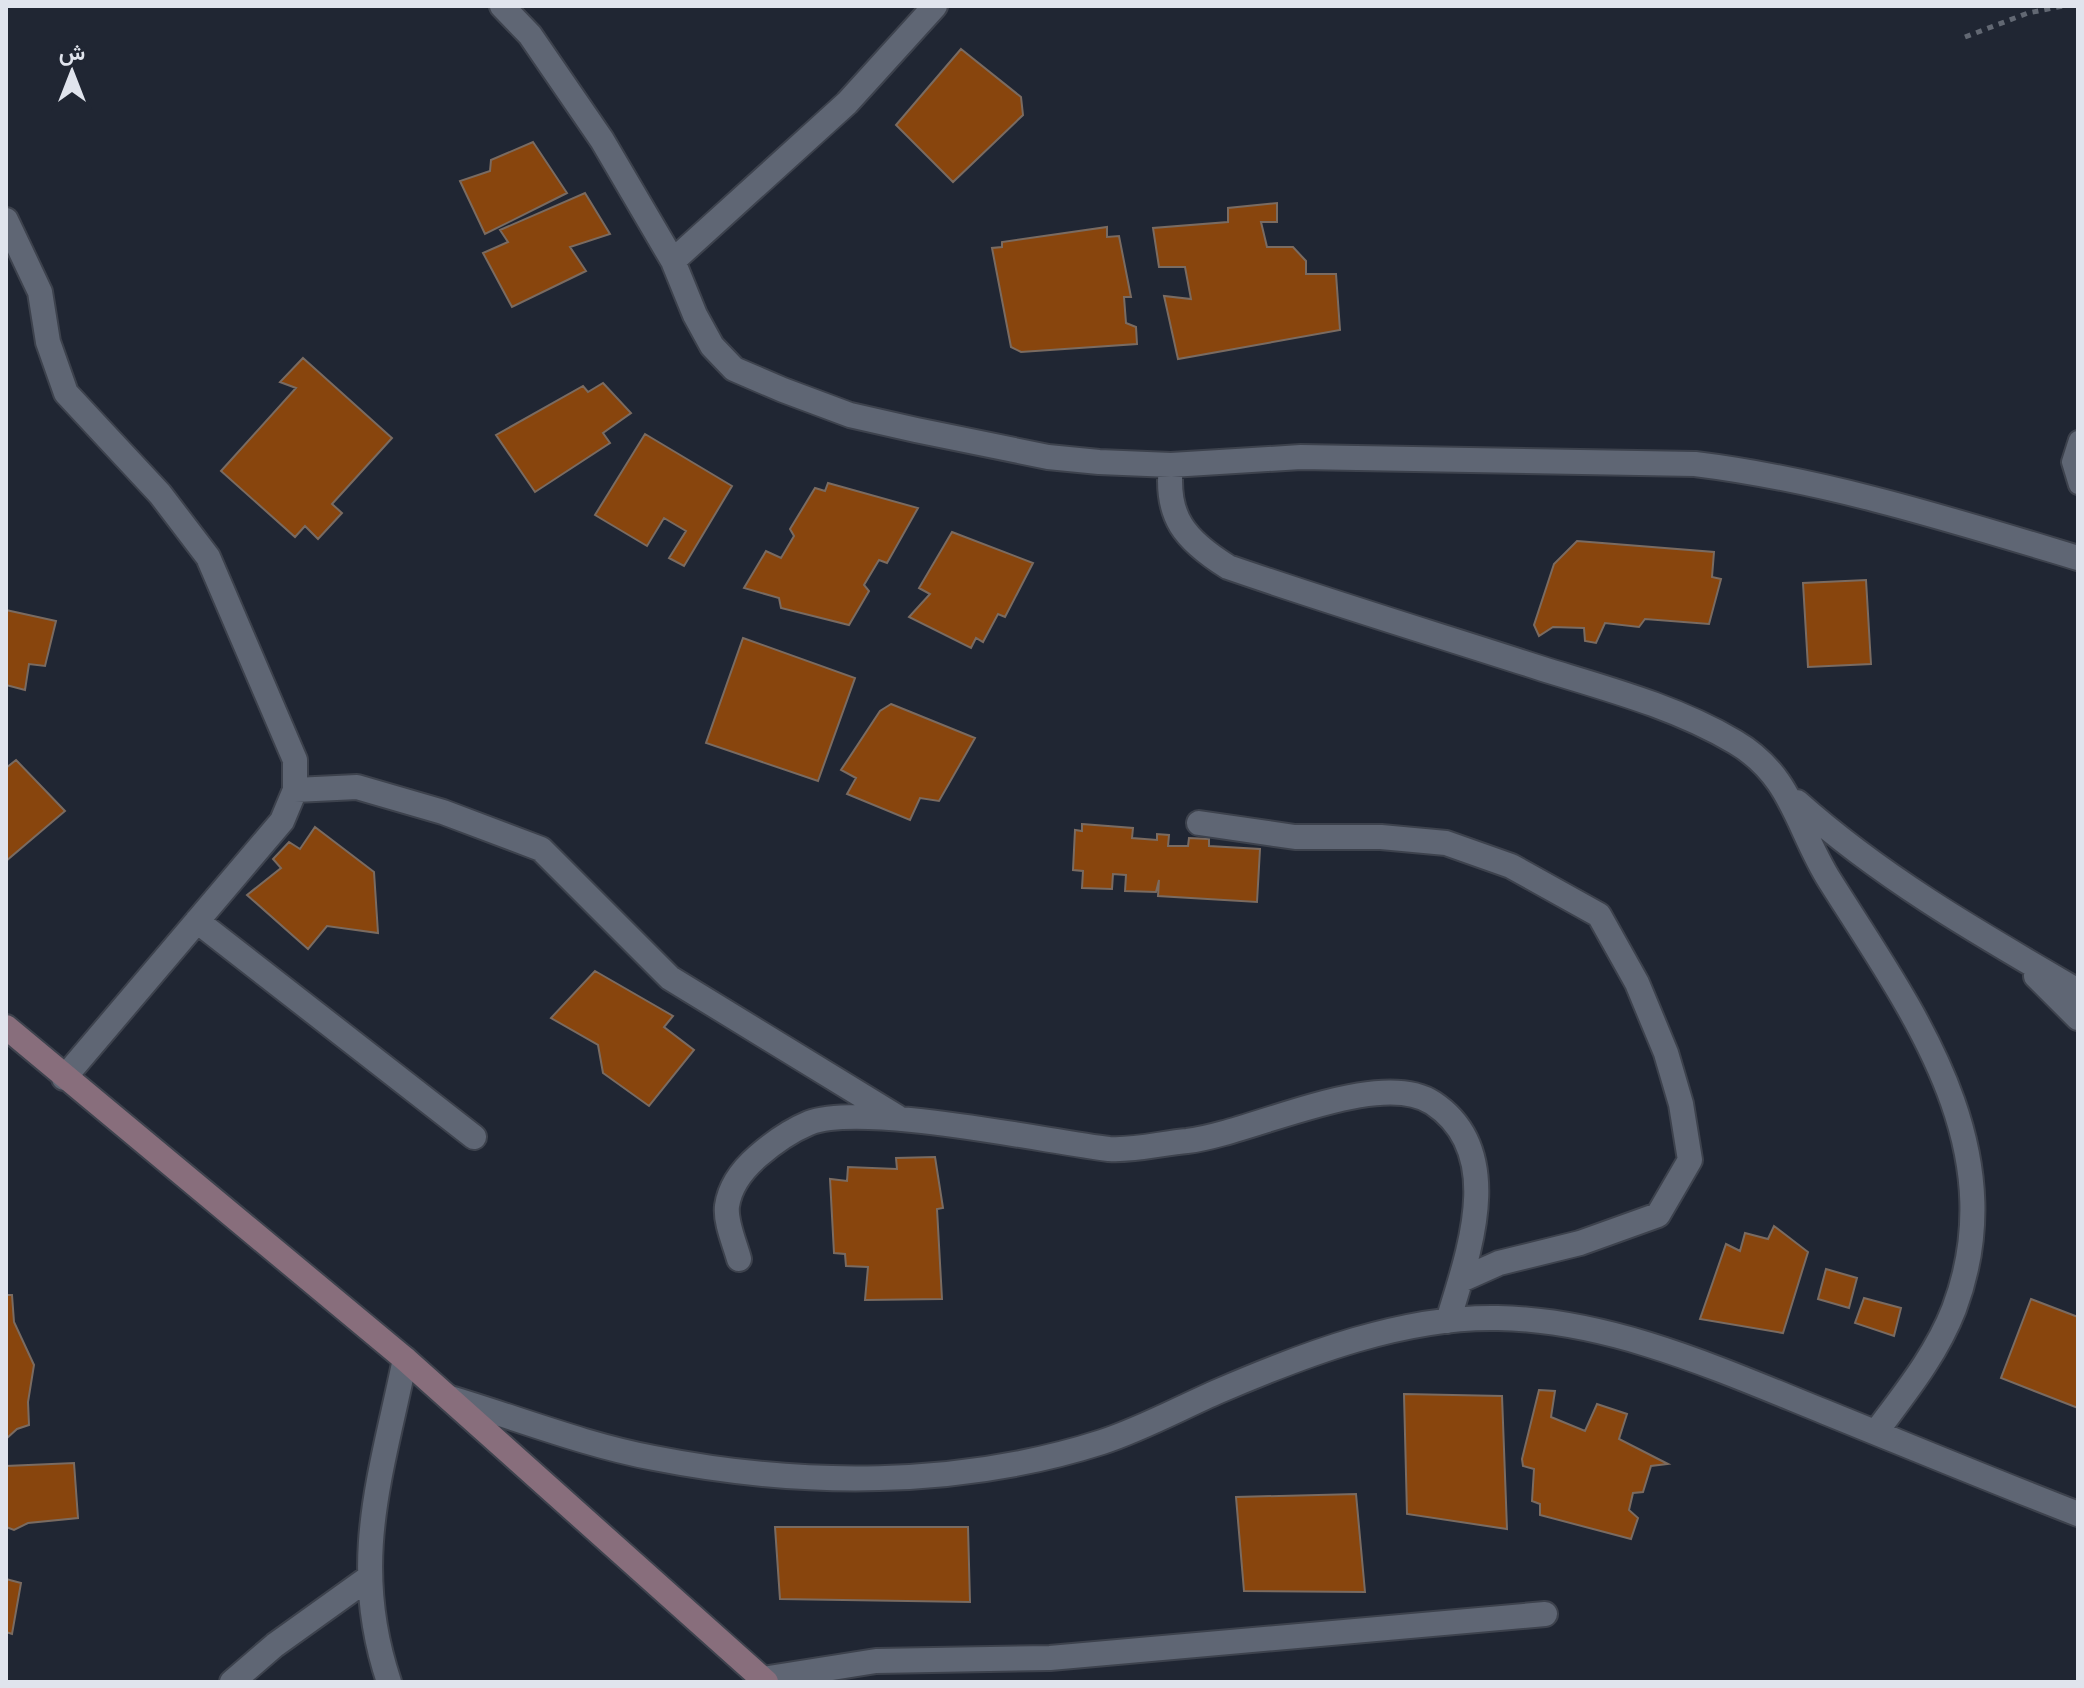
<svg xmlns="http://www.w3.org/2000/svg" width="2084" height="1688" viewBox="0 0 2084 1688" font-family="'PT Sans Narrow',Vazirmatn,sans-serif">
<style>
.building{fill:#88450d;stroke:#7a6b61;stroke-width:2}
.lines{fill:none;stroke-linecap:round;stroke-linejoin:round}
.lane-casing{stroke:#3d424d;stroke-width:22}
.street-casing{stroke:#3d424d;stroke-width:28}
.secondary-casing{stroke:#3d424d;stroke-width:28}
.path{stroke:#626873;stroke-width:5;stroke-dasharray:6 6;stroke-linecap:butt}
.lane{stroke:#5f6674;stroke-width:18}
.street{stroke:#5f6674;stroke-width:24}
.secondary{stroke:#886e7c;stroke-width:24}
</style>
<rect width="100%" height="100%" fill="#202633"/>
<!-- building -->
<path class="building" d="M961,49L1021,97L1023,115L953,182L896,125Z
M533,142L567,193L485,234L460,181L490,171L491,160Z
M585,193L610,234L570,247L586,271L512,307L483,253L508,242L500,230Z
M1277,203V222H1261L1267,247H1293L1306,261V274H1336L1340,330L1178,359L1164,296L1191,299L1185,267H1159L1153,228L1228,222V208Z
M1107,227V237L1119,236L1131,297H1124L1126,323L1136,327L1137,344L1021,352L1011,347L992,248L1002,247V242Z
M303,358L392,438L332,504L342,513L318,539L305,526L295,537L221,471L296,388L280,382Z
M603,383L631,413L603,433L610,443L535,492L496,435L583,386L588,392Z
M645,434L732,486L684,566L669,558L686,531L664,518L647,546L595,515Z
M828,483L918,508L887,563L879,560L864,585L869,591L849,625L781,608L779,598L744,588L766,551L781,558L794,536L790,529L815,488L825,491Z
M952,532L1033,563L1005,617L998,614L983,642L976,638L971,648L909,617L930,594L919,588Z
M1577,541L1714,552L1712,577L1721,579L1709,624L1645,619L1639,627L1605,623L1596,643L1585,641L1584,628L1553,627L1539,636L1534,625L1554,564Z
M1866,580L1871,664L1808,667L1803,583Z
M6,610L56,621L45,666L29,664L25,690L6,685Z
M743,638L855,678L818,781L706,743Z
M891,704L975,738L939,801L920,798L910,820L847,794L856,778L841,770L880,711Z
M16,760L65,811L6,861V768Z
M1082,824L1133,828L1132,838L1157,840V834L1169,835L1168,846H1188L1189,838L1209,839V846L1260,849L1257,902L1158,896L1159,880L1156,892L1125,891L1126,875L1113,874L1112,889L1082,888L1083,871L1073,870L1075,830L1082,831Z
M315,827L374,872L378,933L327,926L308,949L247,895L281,868L273,859L289,842L300,849Z
M595,971L673,1016L664,1027L694,1050L649,1106L603,1073L598,1045L551,1018Z
M935,1157L943,1208L937,1209L942,1299L865,1300L868,1267L846,1266L845,1254L834,1253L830,1179L847,1181L848,1167L897,1169L896,1158Z
M1774,1226L1808,1252L1783,1333L1700,1319L1726,1244L1740,1251L1745,1233L1768,1239Z
M1826,1269L1857,1278L1849,1308L1818,1299Z
M6,1295H12L14,1322L34,1365L28,1402L29,1425L17,1429L6,1439Z
M1864,1298L1901,1308L1894,1336L1855,1323Z
M2031,1299L2078,1317V1408L2001,1378Z
M1539,1390L1555,1391L1551,1417L1585,1431L1597,1404L1627,1414L1619,1439L1668,1464L1651,1466L1643,1492L1633,1493L1629,1510L1638,1518L1631,1539L1540,1515V1504L1532,1501L1534,1469L1523,1466L1522,1459Z
M1404,1394L1502,1396L1507,1529L1407,1514Z
M74,1463L78,1518L28,1523L14,1530L6,1527V1466Z
M1356,1494L1365,1592L1244,1591L1236,1497Z
M775,1527H968L970,1602L780,1599Z
M6,1579L21,1583L12,1634L6,1632Z"/>
<g class="lines">
<defs>
<path id="lane" d="M2078,440L2071,462L2078,485"/>
<path id="street" d="M502,6L530,35L602,140L673,261L695,315L712,346L734,369L783,390L850,415L916,430L1048,457L1099,462L1171,465L1301,457L1695,464C1825,480 1952,520 2078,558
M6,220L40,292L48,342L66,393L160,494L208,557L295,760V790L282,821L64,1078
M673,261L847,103L935,6
M1171,465C1165,517 1185,540 1228,567C1332,603 1438,635 1543,669C1608,689 1676,707 1735,742C1793,776 1797,829 1830,881C1912,1011 2015,1147 1954,1309C1936,1355 1905,1393 1876,1432
M295,790L357,787L443,812L541,849L670,978L897,1117
M1797,802C1882,878 1980,934 2078,991
M1199,823L1295,837H1381L1446,843L1511,866L1599,915L1637,983L1666,1053L1681,1104L1690,1160L1658,1215L1580,1243L1499,1263L1461,1280
M197,921L474,1137
M2036,976L2078,1018
M739,1259C735,1244 725,1222 727,1206C730,1185 743,1169 758,1156C773,1143 790,1131 809,1123C863,1102 1043,1141 1109,1149C1133,1151 1163,1143 1187,1141C1250,1134 1379,1067 1433,1103C1507,1152 1468,1254 1448,1321
M450,1398C517,1418 585,1445 654,1458C800,1487 959,1488 1102,1442C1142,1429 1180,1408 1219,1391C1305,1354 1404,1316 1498,1318C1612,1320 1721,1370 1825,1412C1909,1446 1993,1481 2078,1514
M763,1679L876,1661L1050,1658L1545,1614
M232,1682L275,1645L367,1579
M389,1682C349,1563 381,1476 405,1359"/>
<path id="secondary" d="M6,1027L405,1359L766,1682"/>
</defs>
<!-- lane casing -->
<use href="#lane" class="lane-casing"/>
<!-- street casing -->
<use href="#street" class="street-casing"/>
<!-- secondary casing -->
<use href="#secondary" class="secondary-casing"/>
<!-- path -->
<path class="path" d="M1965,37L2028,13L2063,6"/>
<!-- lane -->
<use href="#lane" class="lane"/>
<!-- street -->
<use href="#street" class="street"/>
<!-- secondary -->
<use href="#secondary" class="secondary"/>
</g>
<!-- border -->
<rect width="2084" height="1688" fill="none" stroke="#e0e4ed" stroke-width="16"/>
<!-- north arrow -->
<g transform="translate(72 72)" stroke="#202633" stroke-width="6" paint-order="stroke">
<path d="M0-6L14 30L0 20L-14 30Z" fill="#e0e4ed"/>
<text y="-12" font-size="22" font-weight="bold" text-anchor="middle" fill="#e0e4ed">ش</text>
</g>
</svg>
